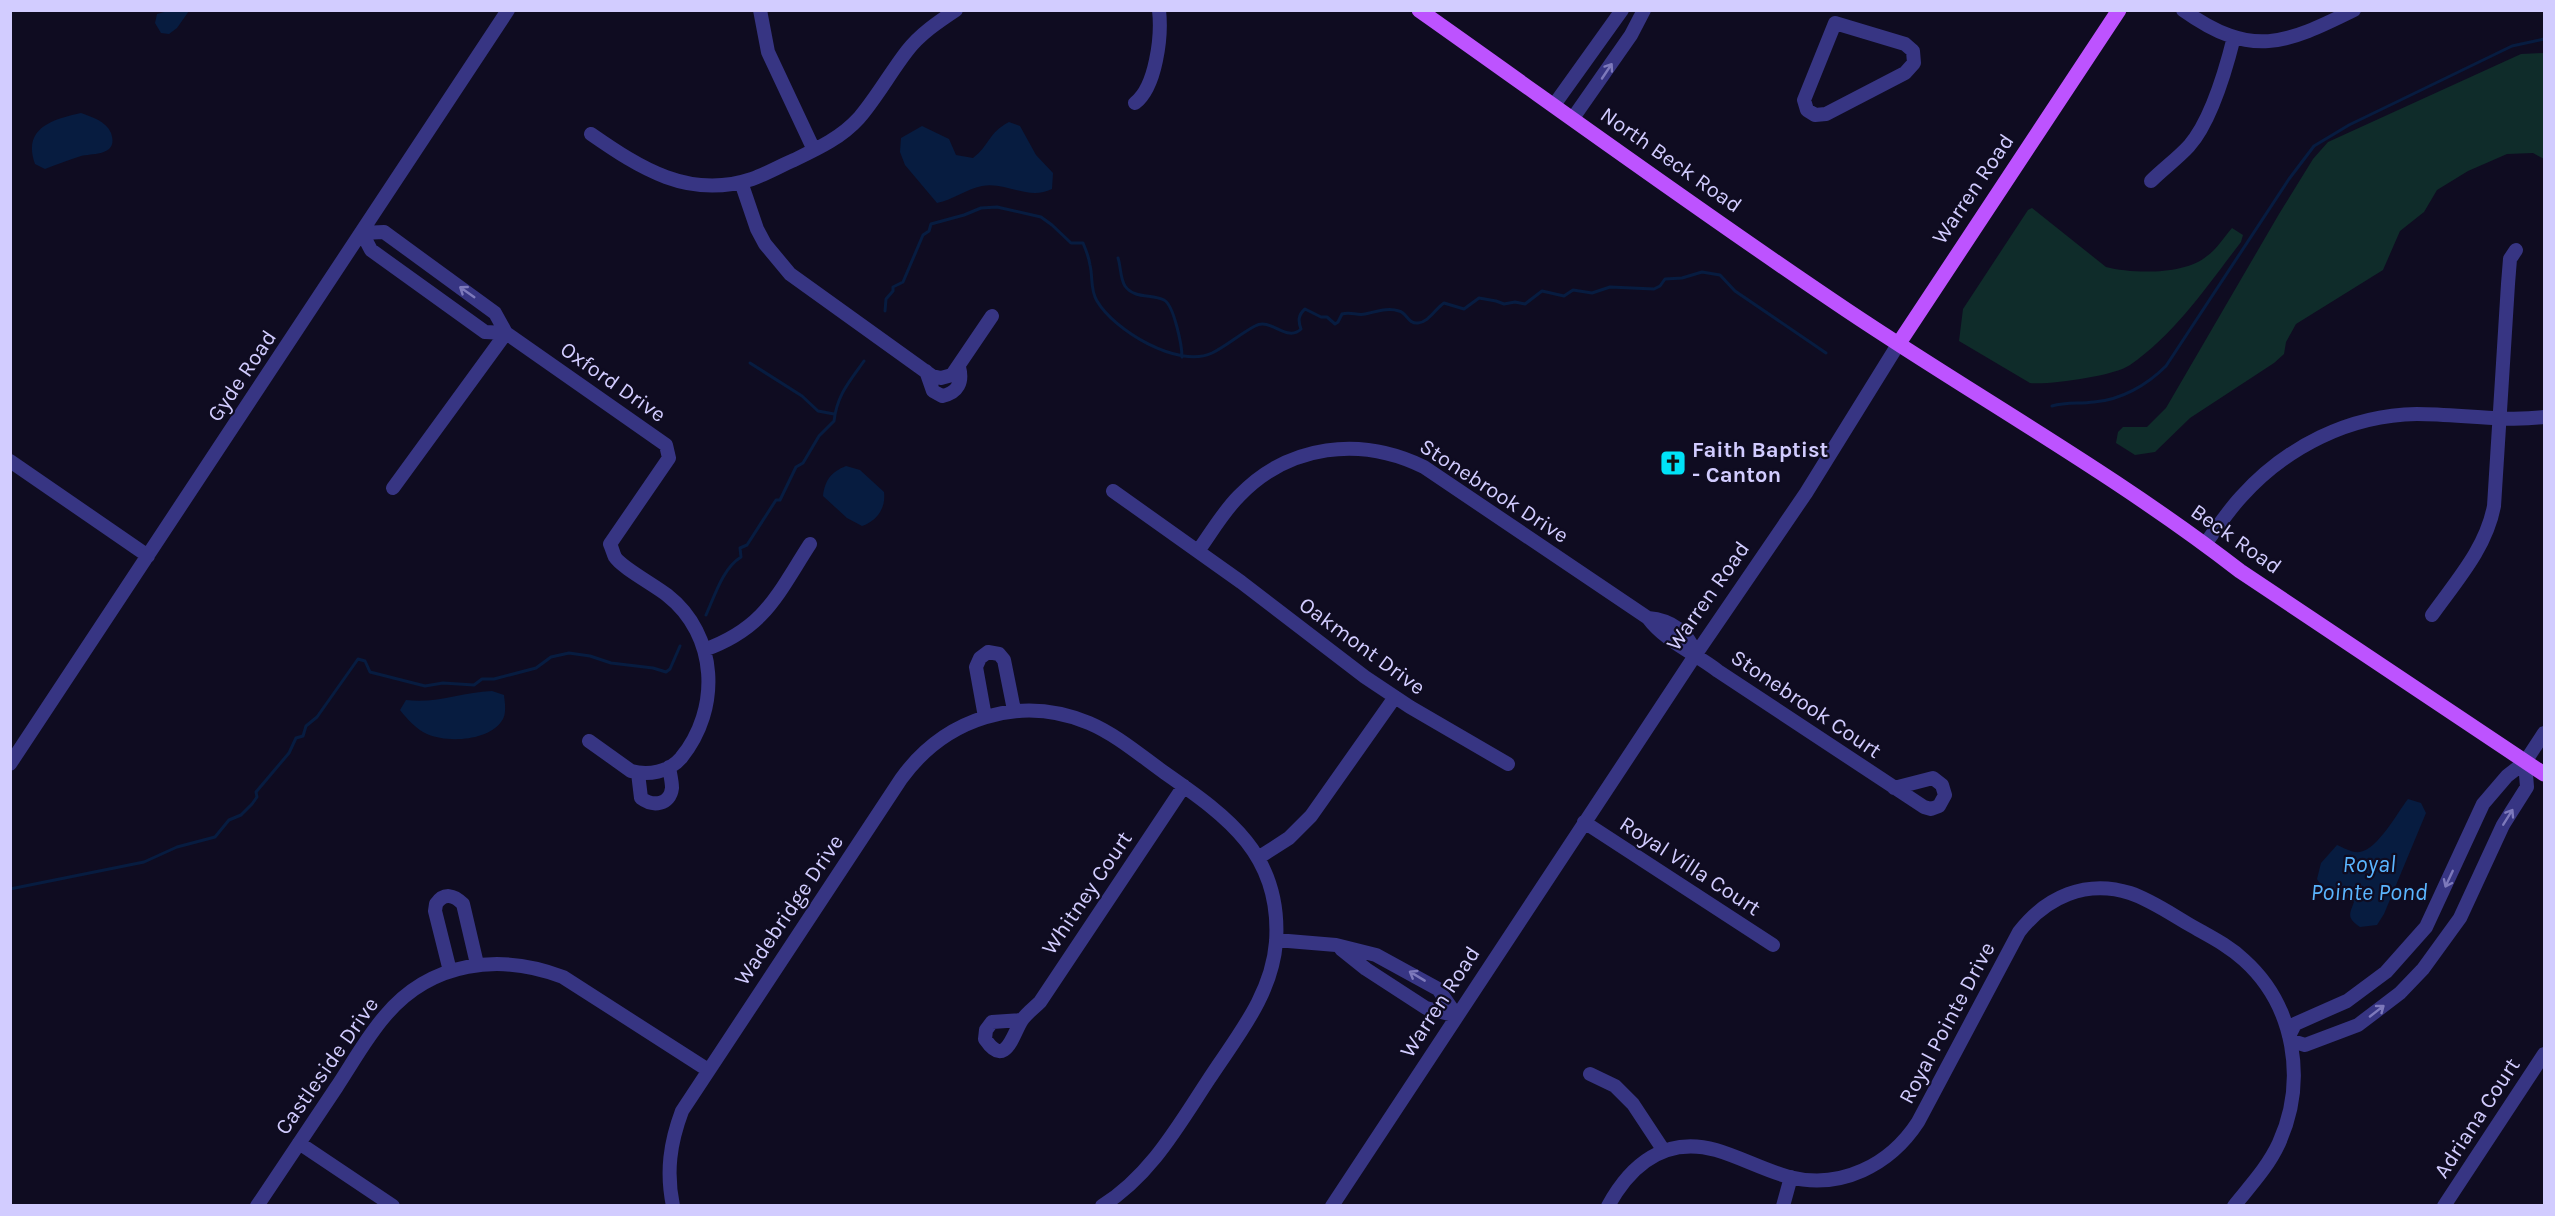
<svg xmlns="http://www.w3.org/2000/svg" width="2555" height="1216" viewBox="0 0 2555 1216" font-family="Karla,sans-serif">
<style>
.green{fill:#0f2c2a}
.water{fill:#071c40}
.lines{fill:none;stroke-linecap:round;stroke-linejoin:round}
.stream{stroke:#071c40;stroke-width:3}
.minor{stroke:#373583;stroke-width:14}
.major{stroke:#bd53ff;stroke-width:15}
.oneway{stroke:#7d79bb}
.labels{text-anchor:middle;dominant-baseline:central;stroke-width:4.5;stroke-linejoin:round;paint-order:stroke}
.street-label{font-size:22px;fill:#d2ccff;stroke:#0f0c21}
.poi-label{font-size:22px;font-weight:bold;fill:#d2ccff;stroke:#0f0c21;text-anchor:start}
.water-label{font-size:24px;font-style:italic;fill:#5ab5ff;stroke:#0f0c21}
</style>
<rect width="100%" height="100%" fill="#0f0c21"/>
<!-- green -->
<path class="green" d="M2544,53V159L2533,153L2507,154L2468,171L2437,190L2424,212L2400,231L2383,270L2296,324L2286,342L2284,354L2274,363L2190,418L2155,452L2135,455L2116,443L2118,432L2123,427H2147L2166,408L2279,214L2313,159L2328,142L2521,54Z
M2032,208L2106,267C2133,274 2185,275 2207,256C2217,249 2224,237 2232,228L2243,235L2241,242C2207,286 2176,333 2130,365C2114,376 2050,385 2030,383L1959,341L1963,309L2028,210Z"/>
<!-- water -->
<path class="water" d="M168,11H189L177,28L169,34L161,33L155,23L157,14Z
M81,113C92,117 106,121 111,133C119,156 93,153 81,156C69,160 57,164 45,169L35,164C22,128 53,119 81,113Z
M1009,122L1020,126L1036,155L1053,173L1052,189C1028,201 1005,181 982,186C966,189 953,200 937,203L905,165L900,152L901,138L922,126L949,139L956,155L973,158C990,145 988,133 1009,122Z
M846,466L860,470L884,492C886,508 877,521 862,526L847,518L823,496C825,480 831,472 846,466Z
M492,691L504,695C505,704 507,715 501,722C487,741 447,743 427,734C416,729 407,719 400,710L406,700C436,704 462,692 492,691Z
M2408,799L2421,803L2426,813L2384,914L2377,925L2360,927C2347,918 2349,915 2354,902L2349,897L2343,900C2331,895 2323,890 2317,879L2321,863L2337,845C2344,848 2352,853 2360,852C2378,849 2397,813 2408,799Z"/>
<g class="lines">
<!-- stream -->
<path class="stream" d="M1118,258C1121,267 1120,278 1125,286C1134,299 1152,294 1164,300C1174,305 1182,346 1182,357
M885,311L886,299L893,291V287L903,282L923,235L929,231L931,224L964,215L981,208L997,207L1041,217L1052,225L1071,243H1083C1086,250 1089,258 1090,265C1093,277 1090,290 1097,301C1114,330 1178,369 1212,353C1226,346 1240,334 1255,326C1271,317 1287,343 1301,329C1298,321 1298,315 1305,309L1321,317H1327L1335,324L1338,322L1342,314C1351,311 1357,316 1365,314C1376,312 1387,307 1399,311C1407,313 1408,324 1418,323C1429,322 1435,309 1444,303L1464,309L1479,298L1496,301L1504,304L1515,302L1525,304L1542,291L1564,296L1573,290L1592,293L1610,287L1654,289L1660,286L1665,279L1682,278L1702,272L1720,275L1735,291L1826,353
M750,363L802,396L818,411L834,414
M2052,406C2067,402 2079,404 2094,402C2121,400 2147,385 2166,366L2289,179L2314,146L2349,125L2512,46L2544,39
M706,615C715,595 723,568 741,557L740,548L747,545L776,500H780L796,467L803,463L819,436L834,421C837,395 849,382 864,361
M10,889L144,862L177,847L215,837L229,820L241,815L252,804L257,797L256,792L289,753L296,738L303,736L306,726L317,717L358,659L365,661L370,672L425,686L443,683L474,685L482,679H494L536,668L551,657L569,653L590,656L611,663L653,668L666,672L670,669L680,646"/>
<!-- minor -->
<path class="minor" d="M760,10L768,52L814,150
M2183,10C2252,59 2285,44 2354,10
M1835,23L1905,44L1913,51L1914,63L1905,73L1826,114L1815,115L1807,110L1804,100Z
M1135,103C1156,87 1162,36 1159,10
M1554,105L1622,10
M1573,118L1631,35L1644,10
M591,134C640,168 689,200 752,179C766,174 780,166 794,160C817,149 841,138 859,118C877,97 890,73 907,51C920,34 938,22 956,10
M2151,181C2163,169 2177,159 2189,146C2211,121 2226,69 2234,37
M741,182L757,229L765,244L790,274L932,376L941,378L952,375L992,316
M506,333L485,332L371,250L362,233L384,232L495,313L506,333L666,445L669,458L610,544C612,548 613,553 615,557C621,567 656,586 667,595C718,635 721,709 681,758C669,772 648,776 631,771L589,741
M926,371L933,391L942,396C958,393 963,382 959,367
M10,461L148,556
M393,488L506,333
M1113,491L1241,582L1365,677L1410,707L1508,764
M2205,544C2217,528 2228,511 2241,497C2286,447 2349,415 2417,414C2459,414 2502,422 2544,417
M1198,551C1211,533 1223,512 1239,496C1289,444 1361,436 1424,467L1648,618C1666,642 1695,653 1718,671L1924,807L1931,809L1939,806L1945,795L1942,785L1933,778L1894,788
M2432,615C2457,580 2486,548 2494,506L2508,284L2510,259L2516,250
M1648,618C1672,620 1687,631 1696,654
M704,650C765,628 777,595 810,544
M985,717L976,667L980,658L988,652L999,654L1004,660L1014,710
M10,764L508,10
M638,773L641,798C653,807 670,805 672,788C672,781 670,774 669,767
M1584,822L1773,945
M1258,858L1289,838L1311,816L1395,697
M1276,940L1336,945L1376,955L1438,989L1457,1016
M1341,949L1366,969L1426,1008L1457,1016
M450,971L435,911L436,904C444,892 454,895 463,904L477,964
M1021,1020L992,1022L986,1030L985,1039C1006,1070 1013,1033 1022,1020C1027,1013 1034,1008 1040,1002L1184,786
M2289,1036L2295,1024L2347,1001L2386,972L2426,927L2483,804L2507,776L2525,762L2544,733
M2289,1036L2292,1041L2305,1045L2358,1025L2400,993L2423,969L2460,918L2503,825L2527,787L2525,762
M1590,1074L1615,1086L1633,1104L1664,1151
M299,1143L393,1206
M257,1206C284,1166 310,1127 336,1088C352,1064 366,1038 385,1016C431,961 500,953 563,977L708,1070
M673,1206C666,1172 670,1143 682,1111L901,779C945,718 1019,694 1089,723C1117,735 1141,756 1165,773C1228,817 1282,855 1276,942C1272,995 1237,1036 1209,1079C1178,1126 1151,1175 1102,1206
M1332,1206L1696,654L1806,493L1899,343
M1608,1206C1631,1164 1665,1136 1716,1150C1740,1157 1764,1170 1789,1177C1841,1190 1890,1165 1918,1122L2019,932C2046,897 2086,879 2130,893C2151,900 2171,914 2190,925C2209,936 2228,945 2244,960C2295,1006 2307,1081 2279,1143C2268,1167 2250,1186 2234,1206
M1783,1206L1791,1177
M2444,1206L2544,1054"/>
<!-- major -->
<path class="major" d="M1419,10C1562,111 1703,214 1848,311C1978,398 2116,475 2240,571L2544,774
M1899,343L2119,10"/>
</g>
<!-- one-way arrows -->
<defs><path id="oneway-shaft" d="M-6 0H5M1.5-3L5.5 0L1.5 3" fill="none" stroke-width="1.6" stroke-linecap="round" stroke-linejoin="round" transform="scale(1.5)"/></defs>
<g class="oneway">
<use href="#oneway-shaft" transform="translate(1607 71) rotate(-56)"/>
<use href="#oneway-shaft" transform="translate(467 292) rotate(-145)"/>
<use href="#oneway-shaft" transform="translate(2508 817) rotate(-58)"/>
<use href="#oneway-shaft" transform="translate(2449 879) rotate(115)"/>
<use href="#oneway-shaft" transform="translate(1417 976) rotate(-149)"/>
<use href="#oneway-shaft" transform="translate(2377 1011) rotate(-38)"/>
</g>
<!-- icons -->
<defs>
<symbol id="church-square" viewBox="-11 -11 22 22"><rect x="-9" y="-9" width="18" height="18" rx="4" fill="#00e2f7" stroke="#0f0c21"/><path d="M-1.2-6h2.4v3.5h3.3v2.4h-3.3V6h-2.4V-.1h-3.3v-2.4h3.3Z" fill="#111"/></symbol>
</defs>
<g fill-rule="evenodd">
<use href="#church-square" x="1658" y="448" width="30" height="30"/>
</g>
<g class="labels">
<!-- street labels -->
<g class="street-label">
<text transform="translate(1671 160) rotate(35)">North Beck Road</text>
<text transform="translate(1973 189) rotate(-56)">Warren Road</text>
<text transform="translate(242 376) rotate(-56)">Gyde Road</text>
<text transform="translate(613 382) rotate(35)">Oxford Drive</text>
<text transform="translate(1494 491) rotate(33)">Stonebrook Drive</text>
<text transform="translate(2236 539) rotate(35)">Beck Road</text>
<text transform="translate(1708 596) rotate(-55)">Warren Road</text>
<text transform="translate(1362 646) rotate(36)">Oakmont Drive</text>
<text transform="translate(1806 704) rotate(34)">Stonebrook Court</text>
<text transform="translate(1690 866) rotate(33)">Royal Villa Court</text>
<text transform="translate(1087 893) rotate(-56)">Whitney Court</text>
<text transform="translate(789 910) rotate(-56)">Wadebridge Drive</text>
<text transform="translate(1440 1002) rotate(-57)">Warren Road</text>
<text transform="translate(1947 1023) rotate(-62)">Royal Pointe Drive</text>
<text transform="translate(327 1066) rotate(-55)">Castleside Drive</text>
<text transform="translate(2477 1118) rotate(-57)">Adriana Court</text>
</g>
<!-- poi labels -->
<g class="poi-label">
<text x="1692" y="450">Faith Baptist<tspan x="1692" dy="25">- Canton</tspan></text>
</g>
<!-- water labels -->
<g class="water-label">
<text x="2369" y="864">Royal<tspan x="2369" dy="28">Pointe Pond</tspan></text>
</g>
</g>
<!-- border -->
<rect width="2555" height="1216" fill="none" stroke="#d2ccff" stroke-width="24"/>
</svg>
